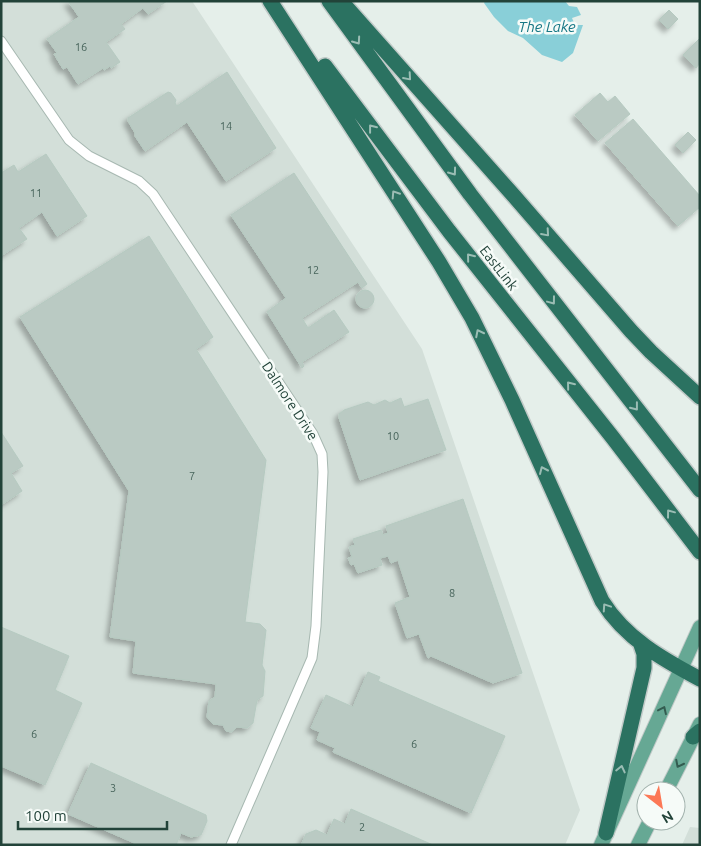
<svg xmlns="http://www.w3.org/2000/svg" width="701" height="846" viewBox="0 0 701 846" font-family="Ubuntu,sans-serif">
<style>
.built{fill:#d3dfd9}
.water{fill:#89cfd8}
.building{fill:#bacac3;stroke:#b6cac1;filter:url(#shadow)}
.lines{fill:none;stroke-linecap:round;stroke-linejoin:round}
.minor-casing{stroke:#a7b8b1;stroke-width:11}
.primary-casing{stroke:#c1cac8;stroke-width:16}
.motorway-casing{stroke:#c1cac8;stroke-width:18}
.minor{stroke:#fff;stroke-width:9}
.primary{stroke:#66a894;stroke-width:14}
.motorway{stroke:#2b7261;stroke-width:15}
.oneway{stroke:#9bbdb4}
.oneway2{stroke:#335c50}
.labels{text-anchor:middle;dominant-baseline:central;stroke-width:5;stroke-linejoin:round;paint-order:stroke}
.number-label{font-size:11px;fill:#48655c}
.street-label{font-size:14px;fill:#224339;stroke:#f6fbf8}
.water-label{font-size:15px;font-style:italic;fill:#167785;stroke:#f6fbf8}
</style>
<defs>
<filter id="shadow"><feDropShadow dx="-4" dy="4" stdDeviation="2.5" flood-color="#0004"/></filter>
</defs>
<rect width="100%" height="100%" fill="#e5efea"/>
<!-- built -->
<path class="built" d="M1,1H192L422,349L580,810L565,845H1Z
M690,827L700,828V845H682Z"/>
<!-- water -->
<path class="water" d="M485,1H565L569,6L577,7L581,15L572,18L575,25H583L573,53L562,62L542,55L523,38L508,31L494,17L484,3Z"/>
<!-- building -->
<path class="building" d="M68,1H167L148,14L143,8L121,24L125,29L106,42L120,62L111,68L110,66L104,70L103,68L78,84L67,67L63,69L54,54L57,53L47,39L79,17Z
M669,10L678,19L668,29L659,20Z
M700,38V63L696,68L683,55Z
M227,72L276,148L226,181L187,122L145,151L135,136V133L128,121V118L168,92L171,93L176,100L175,103L177,106Z
M600,93L608,102L615,96L630,114L598,141L575,115Z
M633,119L700,196V207L678,226L605,143Z
M688,132L696,140L683,153L675,145Z
M46,154L87,216L57,236L42,212L19,228L27,239L1,256V173L14,165L18,172Z
M294,173L367,284L362,288L358,282L302,318L308,328L334,310L349,332L302,362L304,366L302,368L267,312L286,298L231,215Z
M149,236L213,337L196,349L266,460L245,622L260,624L266,630L262,665L265,671L263,696L257,700L253,723L247,728L237,727L232,732L226,731L223,725L213,724L207,717L209,701L215,697L216,684L133,673L136,641L110,637L129,491L20,317Z
M356 299a9 9 0 1 1 18 0a9 9 0 1 1-18 0Z
M401,398L404,407L428,399L446,450L360,480L339,418V414L344,410L368,402L374,405L385,400L390,403Z
M1,432L23,466L11,473L22,491L1,505Z
M463,499L522,673L493,683L431,656L428,658L419,634L407,638L395,603L410,597L398,560L391,563L388,556L380,558L382,565L358,573L354,564L351,565L348,558L352,557L349,547L355,545L353,539L381,530L383,535L388,533L386,526Z
M1,627L69,656L55,690L82,703L45,785L1,766Z
M368,672L380,677L378,681L505,736L471,813L333,752L335,748L317,740L320,732L311,728L326,695L353,707Z
M91,763L206,815L207,821L201,835L191,837L181,833L176,845H139L68,814Z
M351,809L433,845H301L306,834L316,830L327,835L334,819L345,824Z"/>
<g class="lines">
<defs>
<path id="minor" d="M1,41L69,140L89,156L139,181L153,194L313,434L322,454L323,472L316,626L312,658L231,845"/>
<path id="primary" d="M666,791L700,724
M601,845L700,627
M638,845L650,821"/>
<path id="motorway" d="M270,1L439,262L472,318L512,400L602,601C625,638 662,659 700,679
M329,1L470,194L700,490
M341,1L514,196L631,331L651,352L700,397
M325,66L449,231L613,438L700,552
M693,737L700,731
M606,833L644,668V654L640,642"/>
</defs>
<!-- minor casing -->
<use href="#minor" class="minor-casing"/>
<!-- primary casing -->
<use href="#primary" class="primary-casing"/>
<!-- motorway casing -->
<use href="#motorway" class="motorway-casing"/>
<!-- minor -->
<use href="#minor" class="minor"/>
<!-- primary -->
<use href="#primary" class="primary"/>
<!-- motorway -->
<use href="#motorway" class="motorway"/>
</g>
<!-- one-way arrows -->
<defs><path id="oneway-chevron" d="M-2-3.5L2.5 0L-2 3.5" fill="none" stroke-width="1.6" stroke-linecap="round" stroke-linejoin="round" transform="scale(1.25)"/></defs>
<g class="oneway">
<use href="#oneway-chevron" transform="translate(357 41) rotate(55)"/>
<use href="#oneway-chevron" transform="translate(408 77) rotate(49)"/>
<use href="#oneway-chevron" transform="translate(372 128) rotate(-128)"/>
<use href="#oneway-chevron" transform="translate(453 172) rotate(54)"/>
<use href="#oneway-chevron" transform="translate(395 194) rotate(-123)"/>
<use href="#oneway-chevron" transform="translate(546 233) rotate(49)"/>
<use href="#oneway-chevron" transform="translate(470 257) rotate(-129)"/>
<use href="#oneway-chevron" transform="translate(552 301) rotate(53)"/>
<use href="#oneway-chevron" transform="translate(479 333) rotate(-117)"/>
<use href="#oneway-chevron" transform="translate(570 385) rotate(-129)"/>
<use href="#oneway-chevron" transform="translate(635 407) rotate(52)"/>
<use href="#oneway-chevron" transform="translate(543 470) rotate(-114)"/>
<use href="#oneway-chevron" transform="translate(670 513) rotate(-127)"/>
<use href="#oneway-chevron" transform="translate(606 607) rotate(-124)"/>
<use href="#oneway-chevron" transform="translate(621 769) rotate(-77)"/>
</g>
<g class="oneway2">
<use href="#oneway-chevron" transform="translate(663 710) rotate(-65)"/>
<use href="#oneway-chevron" transform="translate(679 764) rotate(117)"/>
</g>
<g class="labels">
<!-- number labels -->
<g class="number-label">
<text x="81" y="47">16</text>
<text x="226" y="126">14</text>
<text x="36" y="193">11</text>
<text x="313" y="270">12</text>
<text x="393" y="436">10</text>
<text x="192" y="476">7</text>
<text x="452" y="593">8</text>
<text x="34" y="734">6</text>
<text x="414" y="744">6</text>
<text x="113" y="788">3</text>
<text x="362" y="827">2</text>
</g>
<!-- street labels -->
<g class="street-label">
<text transform="translate(499 268) rotate(52)">EastLink</text>
<text transform="translate(290 401) rotate(57)">Dalmore Drive</text>
</g>
<!-- water labels -->
<g class="water-label">
<text x="547" y="26">The Lake</text>
</g>
</g>
<!-- border -->
<rect width="701" height="846" fill="none" stroke="#224339" stroke-width="5"/>
<!-- north arrow -->
<g transform="translate(661 806) rotate(149)"><circle r="24" fill="#f6fbf8" stroke="#a1b1ac"/>
<path d="M0-4L9 19L0 12L-9 19Z" fill="#fc7856"/>
<text y="-8" font-size="14" font-weight="bold" text-anchor="middle" fill="#224339">N</text>
</g>
<!-- scale -->
<path d="M18 821v8h149v-8" fill="none" stroke="#224339" stroke-width="2.5"/>
<text x="25" y="821" font-size="15" fill="#224339" stroke="#f6fbf8" stroke-width="4" paint-order="stroke">100 m</text>
</svg>
